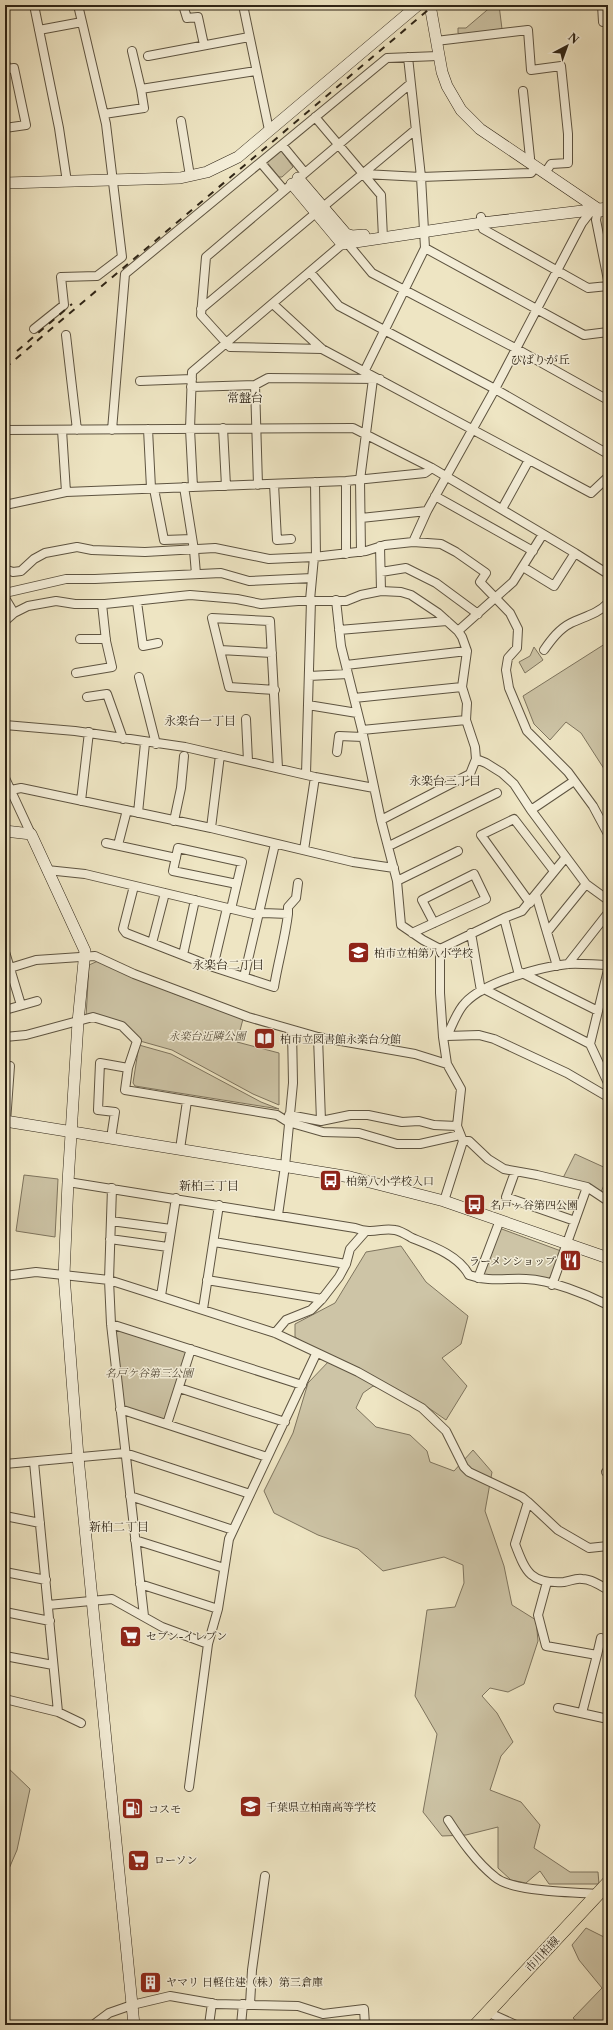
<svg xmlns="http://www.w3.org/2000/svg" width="613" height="2030" viewBox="0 0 613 2030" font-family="'Libre Caslon Text','Noto Serif JP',serif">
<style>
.green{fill:#cdc4a6;stroke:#7e745e}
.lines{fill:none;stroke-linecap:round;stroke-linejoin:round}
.street-casing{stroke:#5e5441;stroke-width:10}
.secondary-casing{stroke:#2e2416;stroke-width:12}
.primary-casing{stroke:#2e2416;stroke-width:14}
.street{stroke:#f4eed8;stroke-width:8}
.secondary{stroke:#f4eed8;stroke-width:11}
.primary{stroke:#eee5c3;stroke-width:13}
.rail{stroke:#2e2416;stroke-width:2;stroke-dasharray:7 7;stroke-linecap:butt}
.labels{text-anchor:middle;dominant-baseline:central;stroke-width:3;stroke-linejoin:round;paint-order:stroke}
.poi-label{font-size:11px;fill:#2e2416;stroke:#f4eed8;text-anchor:start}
.park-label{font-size:11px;font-style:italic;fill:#564c3a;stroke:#f4eed8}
.street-label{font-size:11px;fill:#2e2416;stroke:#f4eed8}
.neighbourhood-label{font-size:12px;fill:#2e2416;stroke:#f4eed8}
</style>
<rect width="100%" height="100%" fill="#eee5c3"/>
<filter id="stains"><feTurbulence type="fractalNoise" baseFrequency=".005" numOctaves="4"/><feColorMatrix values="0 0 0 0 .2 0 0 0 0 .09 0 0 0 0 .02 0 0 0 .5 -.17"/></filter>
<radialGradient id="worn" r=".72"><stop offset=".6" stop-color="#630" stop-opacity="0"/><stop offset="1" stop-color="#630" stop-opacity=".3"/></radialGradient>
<!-- green -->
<path class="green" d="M493,5H499L502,29L461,35L458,33V28H466Z
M280,149L293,167L282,177H279L266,161Z
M608,642V775L581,733L566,722L550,740L534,724L523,696Z
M534,647L543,660L525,673L519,662L530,656Z
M98,961L175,994L243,1019L237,1042L279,1053V1105L253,1094L172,1050L140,1041L123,1024L86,1017L89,965Z
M139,1045L171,1054L261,1102L279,1109L135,1086L133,1083Z
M575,1154L608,1169V1176L601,1192L563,1178Z
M24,1175L58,1179L55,1237L16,1231Z
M499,1228L561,1251L551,1279L547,1281L486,1277L482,1273Z
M401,1246L426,1282L468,1316L461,1344L442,1358L467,1386L446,1420L423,1404L373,1386L363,1393L356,1408L376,1427L410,1435L427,1451L430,1462L454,1471L473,1450L492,1472L485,1511L504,1566L512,1605L536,1620L538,1641L524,1684L508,1692L490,1688L482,1696L497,1713L513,1742L501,1756L490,1790L521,1802L540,1825L534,1848L570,1872H598L599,1884H549L540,1871L526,1883L511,1880L498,1868V1827L466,1835L442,1836L423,1812L437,1734L415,1696L427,1610L455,1607L464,1583L463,1565L444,1557L383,1571L358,1549L318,1535L274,1513L264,1491L293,1433L308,1383L331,1359L295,1337V1324L335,1303L366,1252Z
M118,1329L185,1351L186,1354L165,1418L163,1420L124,1407L123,1405L115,1331Z
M5,1765L30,1789L17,1850L5,1878Z
M586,1928L608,1939V2025H581L573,2018L602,1988L579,1960L572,1945Z"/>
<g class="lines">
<defs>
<path id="street" d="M34,5L59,128L67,182
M183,5L187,18L198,17L204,45
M243,5L269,130
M602,5L603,22H608
M39,30L82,22
M436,41L528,30L531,70L561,66L568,134V163L551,164L545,173
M132,51L141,89L256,71
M148,56L249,37
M5,62L7,69L14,68L26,125L5,128
M523,91L530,158L528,162
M104,114L144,108L141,89
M315,117L381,195L383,238
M181,121L190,176
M282,145L305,173
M261,163L284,190
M364,174L421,177L531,173L536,167
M598,209L596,220L608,280
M481,217L483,229L588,288L608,286
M348,244L372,273L515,348L608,400
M425,248L584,335L608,332
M310,272L339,306L495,389L608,454
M273,304L322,349L591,493L608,477
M201,309L415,130
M34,329L64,305L61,277L97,276L122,257L106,124L78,5
M66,335L77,430
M322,349L230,347L201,315L206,257L410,84
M365,370L425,248L421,177L408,57
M140,381L192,379
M255,385L258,485
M191,387L255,385L268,378L380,379
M223,428L226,486
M148,429L151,488
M5,430L353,428L432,468L575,553
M62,430L66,492
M112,430L125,274L387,58L438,56
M346,481V554
M315,482L316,557
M274,484L277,540L291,539
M184,487L194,550L196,574
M193,487L190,429L192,372L346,241
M154,489L164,540L192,539
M435,496L533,551
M5,505L66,492L346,481L425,473L432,468
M502,509L529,460
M361,518L427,511
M413,542L427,511L495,389L582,223L592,210
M380,546L381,591
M361,552L360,480L373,379
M5,567L7,570L13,572L21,571L34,559L45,553L77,547L92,550L145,552L215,548L269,559L314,557L366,551L385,545L413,542L441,544L456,552L486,573L480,582L510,613L518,629L517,648L508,658L506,670L509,688L527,731L568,772L593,806L608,834
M523,567L554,586L575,553L608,574
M381,572L406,568L436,583L478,614
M5,593L66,579H95L221,573L249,581L312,578
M5,598L14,613
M310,600L314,557
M336,600L341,646L362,730L381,820L397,881L401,925L423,940L440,949
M137,602L143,646L158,643
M5,621L14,613L28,606L56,601L75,604H105L190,595L237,599L261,604L298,601H346L361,595L381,591L401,592L411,595L438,613L458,631L462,637L467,651L462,687L467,703L466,720L475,747L476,759L486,763L502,773L514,784L531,810L586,884L608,900
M339,630L447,621
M458,631L513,582L543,534
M80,639H106
M220,650L272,653
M544,650C551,640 559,629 571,623C583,617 598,614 608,603
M346,665L467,651
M76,673L112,667L106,641L102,604
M309,676L348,674
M139,677L156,744
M275,690L229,687L212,618L270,621L278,768
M87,697L107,694L123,739
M354,698L462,687
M308,705L357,713
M246,719L248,761
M5,725L75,731L185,747L315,777L374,788
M362,730L466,720
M337,752L339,736L363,737
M306,774L311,600
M5,778L31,834
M11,790L21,788L211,828L353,862L394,868
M81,801L89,732
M531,810L574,781
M138,813L145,743
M381,820L470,774L476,759
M174,821L181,788L184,756
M211,828L220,755
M106,843L176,858
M118,845L127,810
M389,846L497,793
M304,850L315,777
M47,870L85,874L253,914L263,913L288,914C285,939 278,962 274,987L213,967L126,933L123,929L134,886
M397,881L458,851
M536,895L557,966
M530,903L481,835L514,819L554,871
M231,909L242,862L178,848L173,871L237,884
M288,914V907L296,898L298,883
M504,918L519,975
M547,932L586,884
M412,933L486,899L474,874L422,900L434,923
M471,933L481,991
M152,943L165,893
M440,949V993L443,1037L447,1064L461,1089L457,1126L463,1141L444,1201
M440,949L504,918L522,911L566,857
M5,952L21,1005
M183,955L195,900
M568,964L608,913
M213,967L227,908
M10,968L36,960L95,956L134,974L248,1017L318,1037L415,1054L447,1064
M522,973L598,1011
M244,977L275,844
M484,989L590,1044L608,1083
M5,1010L37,1001
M447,1036L479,1035L494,1039L567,1073L608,1097
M5,1037L26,1035L93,1017L122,1026L137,1041L128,1068L125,1090L277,1115L288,1122L323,1132L359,1133L397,1144H420L460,1135
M318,1037L321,1121
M443,1037L447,1036C452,1026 457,1011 465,1003C484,982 540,967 568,964C581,963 595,965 608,965
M590,1044L608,970
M5,1066H10L6,1122
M289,1115L321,1121L350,1115H368L402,1122L419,1121L434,1125L457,1126
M111,1138L115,1112L98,1110L100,1063L128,1068
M463,1141H469L488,1159L504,1169L537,1175L587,1187L608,1201
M180,1149L187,1101
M515,1172L506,1197L575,1221
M68,1182L355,1228C374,1235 381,1227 395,1230C401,1231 407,1235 412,1238C432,1246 458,1255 469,1275C488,1282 506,1278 526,1279C551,1280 586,1294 608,1305
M112,1188L109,1280L111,1324L144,1616
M278,1215L285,1166L293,1083L292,1030
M111,1221L171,1229
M110,1239L168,1247
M214,1242L346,1264
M5,1276L36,1272L109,1280L275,1333L358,1372L422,1408L446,1431L464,1467L469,1472L522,1497L528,1502L515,1544C526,1573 531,1584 564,1582C570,1581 576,1578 582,1579C591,1579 600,1585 608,1590
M478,1278L500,1220
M207,1280L322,1299
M552,1285L587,1187
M161,1296L176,1198
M203,1309L219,1205
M111,1324L302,1385
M275,1333L286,1320L311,1310L322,1299L339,1277L346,1264L350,1249L365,1232
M179,1388L285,1422
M120,1409L267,1457
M167,1424L191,1349
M5,1464L125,1453L250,1494
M606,1472L608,1473
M130,1496L233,1530
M528,1502L558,1530L589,1548L608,1546
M5,1516L40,1523
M135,1540L224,1568
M5,1572L46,1580
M547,1582L538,1615L546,1646L597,1655L582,1713
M140,1584L218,1609
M48,1605L112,1599L162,1627L208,1644
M5,1612L50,1621
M597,1655L601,1638L608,1642
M5,1656L53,1665
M5,1699L58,1712L34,1462
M558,1708L608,1719
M58,1712L81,1723
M189,1787L208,1644L218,1609L229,1539L316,1354
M448,1820C461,1840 476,1862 495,1877C512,1892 573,1892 597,1894
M250,2004L252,1970L265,1876
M487,2012L516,2025
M93,2025L109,2013L132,2005L170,1996L216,2004L298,2006L323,2014L364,2009L365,2025
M209,2025L212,2003
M241,2025L243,2004"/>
<path id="secondary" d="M430,5L442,72L447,86L461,110L480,129L601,211
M298,178L346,234L352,236L364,235
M5,183L180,178L207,172L238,157L418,5
M292,184L342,244L482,223L608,208
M5,831L31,834L85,951L78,1022L68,1182L64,1275L78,1457L134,2025
M5,1121L350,1177L444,1201L608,1258"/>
<path id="primary" d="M476,2025L608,1883"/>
</defs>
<!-- street casing -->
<use href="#street" class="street-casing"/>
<!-- secondary casing -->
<use href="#secondary" class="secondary-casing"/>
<!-- primary casing -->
<use href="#primary" class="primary-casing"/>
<!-- street -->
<use href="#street" class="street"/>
<!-- secondary -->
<use href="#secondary" class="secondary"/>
<!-- primary -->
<use href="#primary" class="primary"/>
<!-- rail -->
<path class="rail" d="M17,351L72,304
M5,368L434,5"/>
</g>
<!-- icons -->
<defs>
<symbol id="school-square" viewBox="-11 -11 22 22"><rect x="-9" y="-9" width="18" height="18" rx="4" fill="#8f2418" stroke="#f4eed8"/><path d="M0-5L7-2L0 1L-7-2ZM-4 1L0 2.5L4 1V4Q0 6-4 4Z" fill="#fff"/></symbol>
<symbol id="library-square" viewBox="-11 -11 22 22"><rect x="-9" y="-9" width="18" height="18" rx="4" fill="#8f2418" stroke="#f4eed8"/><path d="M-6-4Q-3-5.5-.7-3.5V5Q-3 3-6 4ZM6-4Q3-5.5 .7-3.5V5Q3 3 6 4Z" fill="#fff"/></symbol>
<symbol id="bus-square" viewBox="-11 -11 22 22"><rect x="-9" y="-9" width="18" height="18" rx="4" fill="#8f2418" stroke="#f4eed8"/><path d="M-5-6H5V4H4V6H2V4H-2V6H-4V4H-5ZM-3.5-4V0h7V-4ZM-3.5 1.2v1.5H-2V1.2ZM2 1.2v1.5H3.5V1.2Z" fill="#fff"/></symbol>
<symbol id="restaurant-square" viewBox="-11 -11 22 22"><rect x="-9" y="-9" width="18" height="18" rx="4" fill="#8f2418" stroke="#f4eed8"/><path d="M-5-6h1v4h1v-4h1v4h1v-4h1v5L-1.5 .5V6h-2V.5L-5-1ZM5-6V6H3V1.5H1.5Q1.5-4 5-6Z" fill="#fff"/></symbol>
<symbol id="supermarket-square" viewBox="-11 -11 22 22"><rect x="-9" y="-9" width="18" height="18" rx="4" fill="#8f2418" stroke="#f4eed8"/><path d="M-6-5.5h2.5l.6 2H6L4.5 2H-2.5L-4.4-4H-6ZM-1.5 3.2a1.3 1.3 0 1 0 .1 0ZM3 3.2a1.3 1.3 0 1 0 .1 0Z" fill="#fff"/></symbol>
<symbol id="fuel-square" viewBox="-11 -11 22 22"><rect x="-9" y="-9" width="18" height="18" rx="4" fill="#8f2418" stroke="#f4eed8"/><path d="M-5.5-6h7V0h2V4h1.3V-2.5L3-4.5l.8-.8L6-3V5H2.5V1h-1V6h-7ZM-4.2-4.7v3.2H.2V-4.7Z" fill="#fff"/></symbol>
<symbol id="building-square" viewBox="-11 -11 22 22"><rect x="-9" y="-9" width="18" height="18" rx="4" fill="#8f2418" stroke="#f4eed8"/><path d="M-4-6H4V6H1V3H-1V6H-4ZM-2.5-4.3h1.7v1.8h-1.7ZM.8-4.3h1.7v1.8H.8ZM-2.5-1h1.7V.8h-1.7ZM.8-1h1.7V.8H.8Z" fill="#fff"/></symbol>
</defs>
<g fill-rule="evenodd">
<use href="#school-square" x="346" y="940" width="25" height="25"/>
<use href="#library-square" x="252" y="1026" width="25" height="25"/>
<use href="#bus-square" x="318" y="1168" width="25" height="25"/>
<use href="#bus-square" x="462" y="1192" width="25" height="25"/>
<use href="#restaurant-square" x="558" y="1248" width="25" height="25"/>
<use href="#supermarket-square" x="118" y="1624" width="25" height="25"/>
<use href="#school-square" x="238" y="1794" width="25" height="25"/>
<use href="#fuel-square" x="120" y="1796" width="25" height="25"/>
<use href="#supermarket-square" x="126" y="1848" width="25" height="25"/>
<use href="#building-square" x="138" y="1970" width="25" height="25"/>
</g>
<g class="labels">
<!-- poi labels -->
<g class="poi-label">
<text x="374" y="953">柏市立柏第八小学校</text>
<text x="280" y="1039">柏市立図書館永楽台分館</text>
<text x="346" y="1181">柏第八小学校入口</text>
<text x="490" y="1205">名戸ヶ谷第四公園</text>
<text x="556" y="1261" text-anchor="end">ラーメンショップ</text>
<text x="146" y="1636">セブン-イレブン</text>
<text x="266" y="1807">千葉県立柏南高等学校</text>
<text x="148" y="1809">コスモ</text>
<text x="154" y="1860">ローソン</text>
<text x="166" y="1982">ヤマリ 日軽住建（株）第三倉庫</text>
</g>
<!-- park labels -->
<g class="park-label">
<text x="207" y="1036">永楽台近隣公園</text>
<text x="149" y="1373">名戸ケ谷第三公園</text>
</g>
<!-- street labels -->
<g class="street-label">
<text transform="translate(542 1954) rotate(-47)">市川柏線</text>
</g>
<!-- neighbourhood labels -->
<g class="neighbourhood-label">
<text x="540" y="359">ひばりが丘</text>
<text x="245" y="397">常盤台</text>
<text x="200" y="720">永楽台一丁目</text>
<text x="445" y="780">永楽台三丁目</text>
<text x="228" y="964">永楽台二丁目</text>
<text x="209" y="1185">新柏三丁目</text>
<text x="119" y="1526">新柏二丁目</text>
</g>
</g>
<!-- margin -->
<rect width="613" height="2030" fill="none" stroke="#eee5c3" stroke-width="20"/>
<rect x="6" y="6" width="601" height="2018" fill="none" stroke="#2e2416" stroke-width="2"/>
<rect x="10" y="10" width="593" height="2010" fill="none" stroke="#2e2416"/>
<!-- north arrow -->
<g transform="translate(567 46) rotate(41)" stroke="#f4eed8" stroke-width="3" paint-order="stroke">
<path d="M0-3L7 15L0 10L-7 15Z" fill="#2e2416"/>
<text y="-6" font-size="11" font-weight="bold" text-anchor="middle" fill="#2e2416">N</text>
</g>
<rect width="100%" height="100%" filter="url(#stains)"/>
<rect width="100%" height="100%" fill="url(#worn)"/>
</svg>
